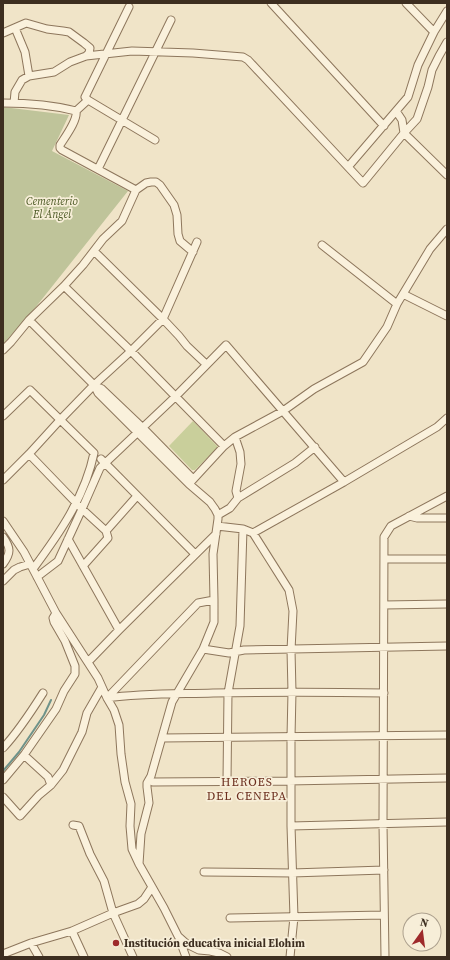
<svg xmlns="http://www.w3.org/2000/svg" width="450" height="960" viewBox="0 0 450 960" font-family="'Source Serif 4',serif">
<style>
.green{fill:#c9cf9b}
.cemetery{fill:#bfc49a}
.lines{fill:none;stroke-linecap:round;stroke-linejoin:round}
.stream{stroke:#6f938a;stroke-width:2}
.street-casing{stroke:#8d765c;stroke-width:9}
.street{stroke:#faf1dc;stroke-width:7}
.poi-dot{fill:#9e2a2b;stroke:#f7eed8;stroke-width:1.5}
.labels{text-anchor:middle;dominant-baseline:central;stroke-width:3.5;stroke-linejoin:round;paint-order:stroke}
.park-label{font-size:11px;font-style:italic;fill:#4d5a26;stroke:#f7eed8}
.poi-label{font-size:11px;font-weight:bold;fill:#3d2e20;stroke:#f7eed8;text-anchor:start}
.neighbourhood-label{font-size:12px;letter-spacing:1px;fill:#6b2e1e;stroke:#f7eed8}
</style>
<rect width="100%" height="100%" fill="#f0e4c8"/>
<!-- green -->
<path class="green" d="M193,421L218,447L195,470H192L169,446Z"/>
<!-- cemetery -->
<path class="cemetery" d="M3,107L69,115L52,151L128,191L31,313L3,344Z"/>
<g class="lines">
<!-- stream -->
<path class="stream" d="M3,771L19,752L44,715L51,700"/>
<defs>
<path id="street" d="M271,3L384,126
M406,3L434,32
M15,28L25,52L29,76
M3,33L26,23L47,29L63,31L69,32L84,43L90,48L89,53L86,56
M88,100L155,140
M3,103C27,103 53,105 76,111C78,120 65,137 60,145V148L62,150L136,190
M14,103L15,92L22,80L29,76L54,72L70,62L86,56L132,51L193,53L243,57L248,60L363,183L404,133L417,119L428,87L432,70L439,56L447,42
M76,111L88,100L85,97L129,7
M396,111L402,120L404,133L447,175
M348,167L408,97L418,65L434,32L447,11
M98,169L171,20
M322,245L397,304
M94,251L163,319L179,336L187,346L206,364
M64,286L131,351L224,446
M403,294L447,316
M29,320L94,385L98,393L189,484L210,502L215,509L218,515V519L213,554L214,600V622L203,649L172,702L151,776L147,783V787L149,803L141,834L139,864
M3,350L11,342L29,320L64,286L83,265L103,239L122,221L136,190L146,183L151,182H156L160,185L174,205L177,215L178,234L180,241L193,252
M94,385L102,389L143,428L193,479
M3,416L30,390L94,453C85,497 59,534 33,569
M235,437L240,452L241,464L236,491L238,498
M29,454L82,509L106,531L137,496
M101,459L195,554
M3,480L29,454L60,420L94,385L131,351L163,319L197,242
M189,484L224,446L235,437L283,411L314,389L363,362L387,327L397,304L430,249L447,229
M218,515L230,508L238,498L295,463L315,447
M409,516L417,518H447
M3,521L24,552L56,613L98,678L107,698L114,710L119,725L121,754L125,782L131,804L130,826L132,849L139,864L164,908L178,936L187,944L199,950L210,951L219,953L227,957
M217,526L243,529L253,533L289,590L293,611L291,650L292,692L291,737V826L294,917L290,957
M253,533L344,482L437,427L447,418
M3,537C11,548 11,553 3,564
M68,539L119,630
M384,559H447
M83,566L108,538L106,531
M37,577L58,561L82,509L86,500L100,468L175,397L226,345L344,482
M3,581L14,570L20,567L30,564
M384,605L447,604
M203,649L229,653L244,650L447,646
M88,662L119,630L216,534
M107,698C142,693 178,694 213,693C270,692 327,692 384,693
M107,698L198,603L214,600
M162,738L447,735
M3,748C18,732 31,712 43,693
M24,755L48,777L51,785
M3,780L24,755L56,709L64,691L75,674V666L65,641L54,622L53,618L56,613
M227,781L228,693L240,626L243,529
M153,782L288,781L447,778
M3,797L20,816L39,795L51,785L63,770L82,732L87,713L102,687
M73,825L79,826L90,854L104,881L113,913L133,957
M291,826L447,822
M204,872L292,873L384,870
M230,918L384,915
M72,931L84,957
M179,938L186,957
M31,943L39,957
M3,954L31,943L72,931L113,913L138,904L144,899L152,887
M385,957L383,824L384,537L391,526L447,496"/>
</defs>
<!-- street casing -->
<use href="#street" class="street-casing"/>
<!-- street -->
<use href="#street" class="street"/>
</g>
<!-- markers -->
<circle class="poi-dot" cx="116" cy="943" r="4"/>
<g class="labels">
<!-- park labels -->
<g class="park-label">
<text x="52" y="201">Cementerio<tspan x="52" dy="13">El Ángel</tspan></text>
</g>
<!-- poi labels -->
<g class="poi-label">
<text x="124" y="943">Institución educativa inicial Elohim</text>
</g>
<!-- neighbourhood labels -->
<g class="neighbourhood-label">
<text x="247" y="782">HEROES<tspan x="247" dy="14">DEL CENEPA</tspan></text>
</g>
</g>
<!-- border -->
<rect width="450" height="960" fill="none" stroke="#3d2e20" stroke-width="8"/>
<!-- north arrow -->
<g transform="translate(422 932) rotate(14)"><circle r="19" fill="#f7eed8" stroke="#ada18e"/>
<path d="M0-3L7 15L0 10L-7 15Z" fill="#9e2a2b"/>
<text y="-6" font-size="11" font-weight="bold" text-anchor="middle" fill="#3d2e20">N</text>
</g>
</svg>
